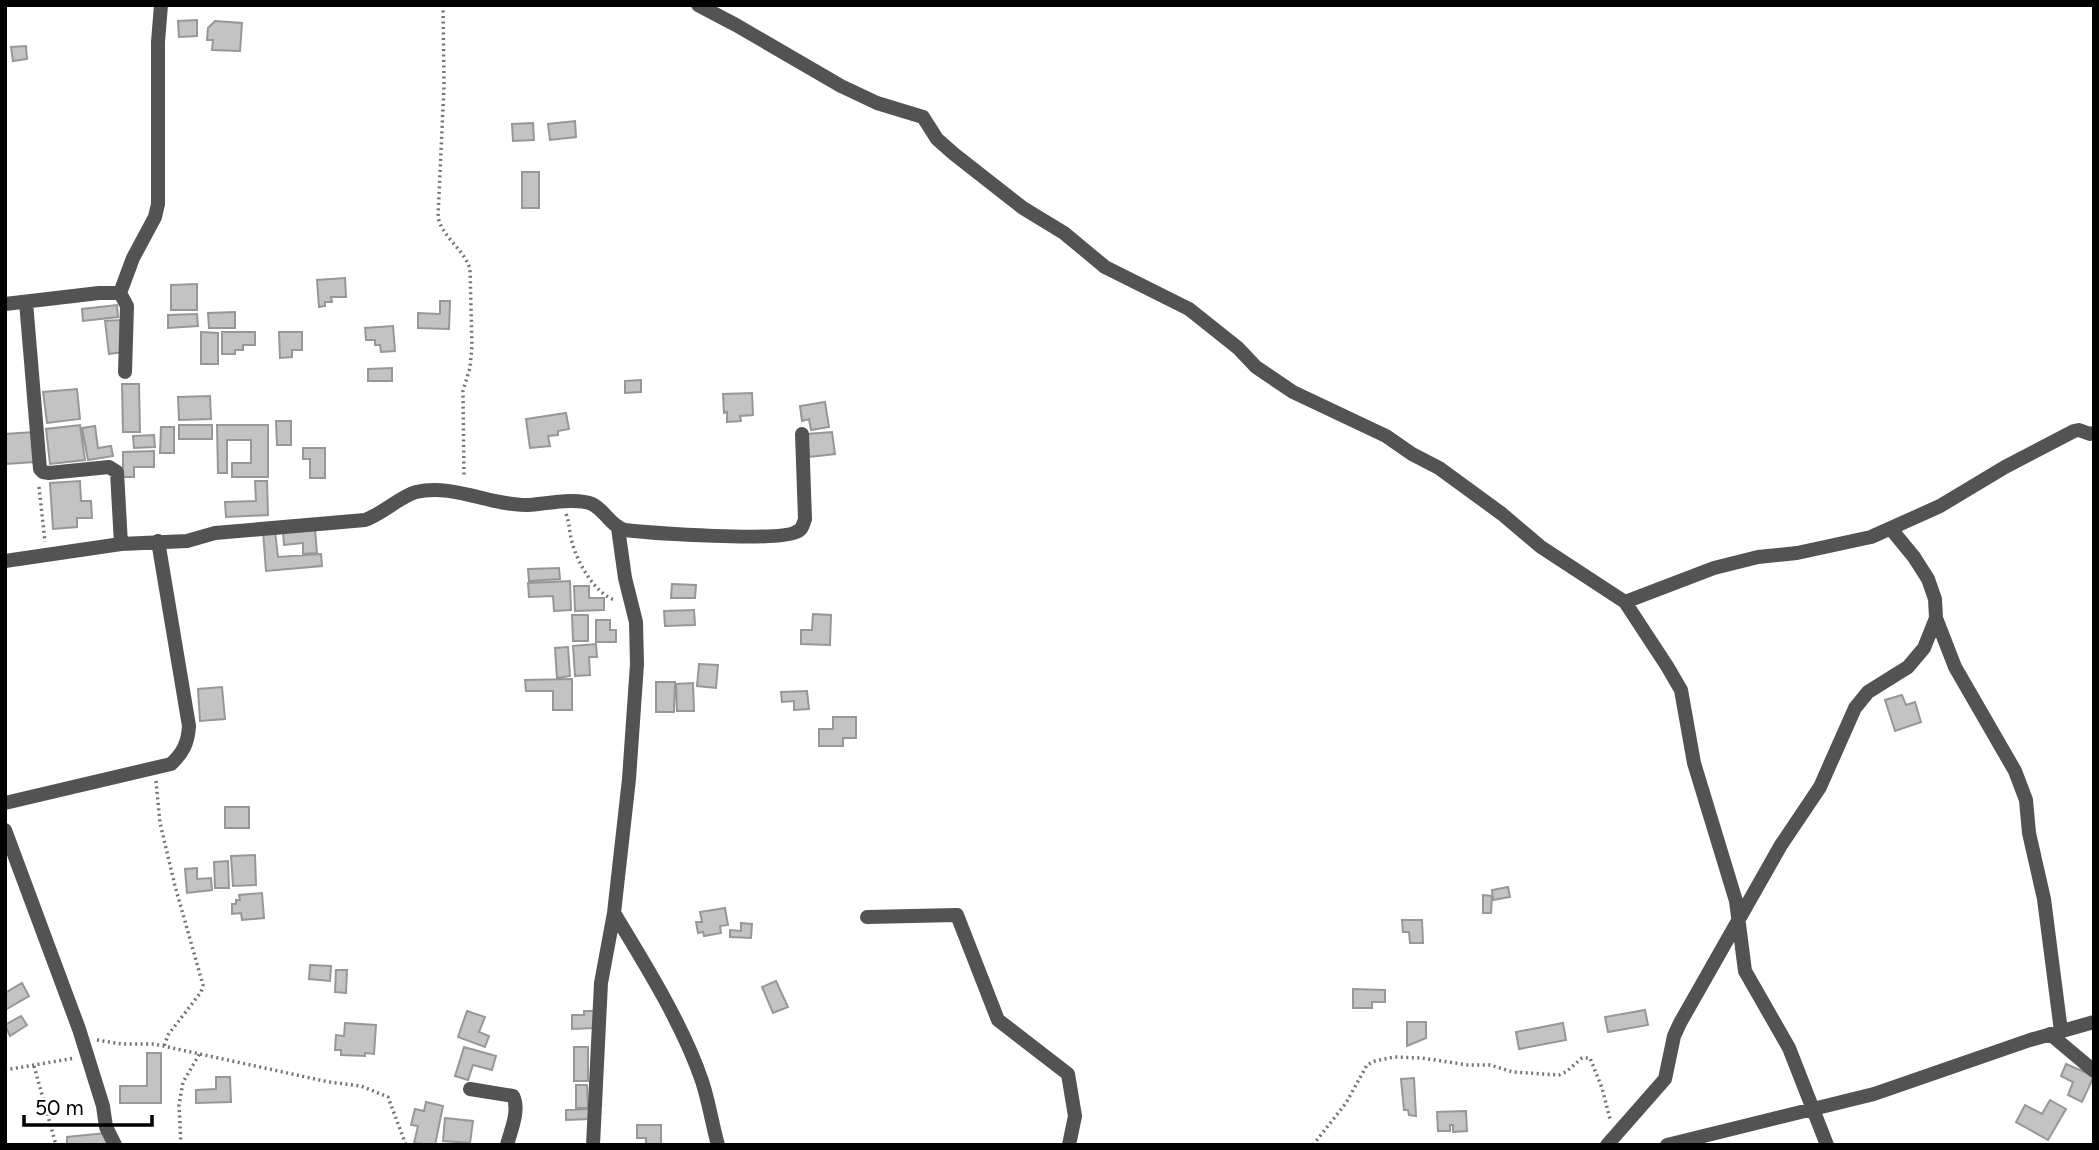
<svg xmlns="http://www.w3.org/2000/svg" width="2099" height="1150" viewBox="0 0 2099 1150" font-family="Figtree,sans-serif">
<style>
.building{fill:#c3c3c3;stroke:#979797;stroke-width:2}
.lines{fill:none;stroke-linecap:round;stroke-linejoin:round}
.path{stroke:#757575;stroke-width:3.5;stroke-dasharray:2 3.5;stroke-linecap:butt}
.minor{stroke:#535353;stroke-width:14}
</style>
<rect width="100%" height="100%" fill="#fff"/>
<!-- building -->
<path class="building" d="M197,20V36L179,37L178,21Z
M215,21L242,23L240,51L212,50L213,40H207L208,28Z
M26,46L27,59L13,61L11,47Z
M575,121L576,137L550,140L548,124Z
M533,123L534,140L513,141L512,124Z
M522,172H539V208H522Z
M345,278L346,297H331L332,302H325V306L319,307L317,280Z
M197,284V310H171V285Z
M440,301H450L449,329L418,328V313L440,314Z
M117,305L118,317L83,321L82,309Z
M235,312V328H209L208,313Z
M197,314L198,326L168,328V315Z
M120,320L123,352L109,354L105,321Z
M393,326L395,351L381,352L380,345H375V340H366L365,328Z
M201,332L218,333V364H201Z
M222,332H255V345H243V350H235V354H222Z
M279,332H302V350H292V357L280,358Z
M392,368V381H368V369Z
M641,380V392L625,393V381Z
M122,384H139L140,432H123Z
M77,389L80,419L47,423L43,392Z
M752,393L753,415L740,416L741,421L727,422V412L724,413L723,394Z
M210,396L211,419L179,420L178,397Z
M825,402L829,427L811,430L809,419L802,421L800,406Z
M566,413L569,429L558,431V435L548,436L550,446L530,448L526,419Z
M276,421H291V445H277Z
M80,425L85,460L50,464L46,429Z
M179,425H212V439H179Z
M217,425H268V477H232V463H251V440H227V473H218Z
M95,426L98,448L111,446L113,456L88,460L82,428Z
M161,427H174V453H160Z
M33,432L35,462L6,464L5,434Z
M832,432L835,454L809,457L807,434Z
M154,435L155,447L134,448L133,436Z
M303,448H325V478H310V459H303Z
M154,451V467H134V477H123V452Z
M80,481L81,501H91L92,518H77V527L53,529L50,483Z
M255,481H267L268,515L226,517L225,502L256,501Z
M315,529L317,553L303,554V543L284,545L283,532Z
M263,531H275L278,557L321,554L322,566L266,571Z
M559,568L560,579L529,581L528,569Z
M570,581L571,610L554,611L553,596L529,597L528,583Z
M672,584L696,585L695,598H671Z
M574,586H589V598H604V610L575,611Z
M694,610L695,625L665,626L664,611Z
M813,614L831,615L830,645L801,644V630H812Z
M572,615H588V641H573Z
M596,620H610V630H616V642H596Z
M596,644L597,657H589L590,675L575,676L573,646Z
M568,647L570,676L557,678L555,648Z
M699,664L718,665L716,688L697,686Z
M572,679V710H553V691H526L525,680Z
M656,682H675L674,712H656Z
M693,683L694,711H677L676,684Z
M222,687L225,719L200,721L198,689Z
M807,691L809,709L794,710V701L782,702L781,692Z
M1902,695L1906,705L1915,702L1921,722L1895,731L1885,700Z
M833,717H856V738H843V746H819V729H833Z
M225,807H249V828H225Z
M255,855L256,885L233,886L231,856Z
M228,861L229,888H215L214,862Z
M197,868V879L211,878L212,890L187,893L185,869Z
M1508,887L1510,897L1493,900L1492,890Z
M262,893L264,918L242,920L241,913L232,914V904H236V900H240L239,895Z
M1483,895L1492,896L1491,913H1483Z
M725,908L728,925L720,926L721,933L704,936L703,932L698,933L696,922H702L700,912Z
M1402,920H1422L1423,943H1410L1409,932H1403Z
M741,923L752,924L751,938L730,937V930L741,931Z
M310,965L331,966L330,981L309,979Z
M336,970H347L346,993L335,992Z
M776,981L788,1007L773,1013L762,987Z
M22,983L29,996L5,1010V993Z
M1353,989L1385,990V1002H1372V1008H1353Z
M1645,1010L1648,1025L1608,1032L1605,1017Z
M467,1011L485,1017L479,1032L489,1036L485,1047L458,1037Z
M584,1011H595V1028L572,1029V1015H584Z
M21,1016L27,1025L10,1036L5,1025Z
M1407,1022H1426V1038L1407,1046Z
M345,1023L376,1025L374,1054L365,1053V1056L341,1055V1050H335L336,1035L344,1036Z
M1563,1023L1566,1040L1519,1049L1516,1032Z
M464,1047L496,1056L492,1070L473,1065L468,1080L455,1076Z
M574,1047H588V1081H574Z
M147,1053H161V1103H120V1086H147Z
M2066,1064L2094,1076L2082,1102L2068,1095L2073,1082L2061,1076Z
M216,1077H230L231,1102L196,1103V1090L216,1089Z
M1414,1078L1416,1116L1409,1115L1408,1110H1404L1401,1079Z
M576,1085H587L588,1108H576Z
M2050,1100L2066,1109L2048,1140L2016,1122L2025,1105L2042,1114Z
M426,1102L443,1106L435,1145L414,1143L418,1126L411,1125L415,1109L424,1111Z
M589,1109V1119L566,1120V1110Z
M1466,1111L1467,1131L1453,1132V1125H1450V1131H1438L1437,1112Z
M445,1118L473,1121L470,1143L443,1141Z
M637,1125H661V1145H646V1138H637Z
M106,1133L107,1145H67V1137Z"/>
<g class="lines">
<!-- path -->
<path class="path" d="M443,5L444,86L438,217C442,237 464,249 470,269L472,346L470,368L463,391L464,478
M39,487L45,542
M566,514C570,524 569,532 572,542C577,562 595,594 615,600
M156,781L160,823L175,886L203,985L201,992L168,1035L164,1046
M97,1040L122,1044H154L329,1082L361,1086L388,1097L406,1145
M34,1066L56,1145
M5,1070L75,1058
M181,1145L179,1105L183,1082L200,1053
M1313,1145L1346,1103L1367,1065L1375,1061L1394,1057L1422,1058L1468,1065H1490L1513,1072L1559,1075L1566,1072L1582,1058H1590L1602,1088L1610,1119"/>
<!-- minor -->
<path class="minor" d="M698,5L736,25L841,86L877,103L923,117L937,139L954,154L1023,208L1064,233L1105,267L1189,309L1238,348L1256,367L1293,392L1386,436L1412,454L1439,468L1502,514L1541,547L1625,602L1667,666L1681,690L1694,763L1736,901L1745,971L1789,1048L1827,1145
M26,302L40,469L43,472L49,473L109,467L117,472L121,544
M5,304L99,293H120
M125,372L127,306L120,293L133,258L155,217L158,204V42L161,5
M5,561L121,544L187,541L215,533L365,520C382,514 401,496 416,492C453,483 491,506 528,505C545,504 576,497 592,504C605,510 610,526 625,530C651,533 778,542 796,532C802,530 803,525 805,519L802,434
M1625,602L1714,568L1758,557L1797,553L1871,537L1940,506L2005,467L2074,431L2079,430L2090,434L2094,433
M1936,618L1955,667L2015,771L2026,800L2029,833L2044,899L2061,1031
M5,803L171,764C183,753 188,743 189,726L158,541
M5,830L79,1029L103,1106L106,1127L115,1145
M614,913C645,964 683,1025 702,1081C709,1102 712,1124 718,1145
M867,917L957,915L998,1020L1068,1074L1075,1116L1069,1145
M2050,1034L2094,1071
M470,1089L513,1096C520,1110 511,1130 507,1145
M593,1145L601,983L614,913L629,779L637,664L636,622L625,578L618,528
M1607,1145L1665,1079L1674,1036L1680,1023L1781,845L1820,787L1855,708L1868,692L1908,667L1924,648L1936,618L1935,599L1928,579L1914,557L1891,529
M1667,1145L1874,1094L2030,1040L2094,1022"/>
</g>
<!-- border -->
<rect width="2099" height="1150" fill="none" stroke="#000000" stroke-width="14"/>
<!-- scale -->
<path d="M24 1115v10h128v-10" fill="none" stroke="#000000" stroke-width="3.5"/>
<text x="35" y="1115" font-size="21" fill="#000000" stroke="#ffffff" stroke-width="5" paint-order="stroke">50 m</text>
</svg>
